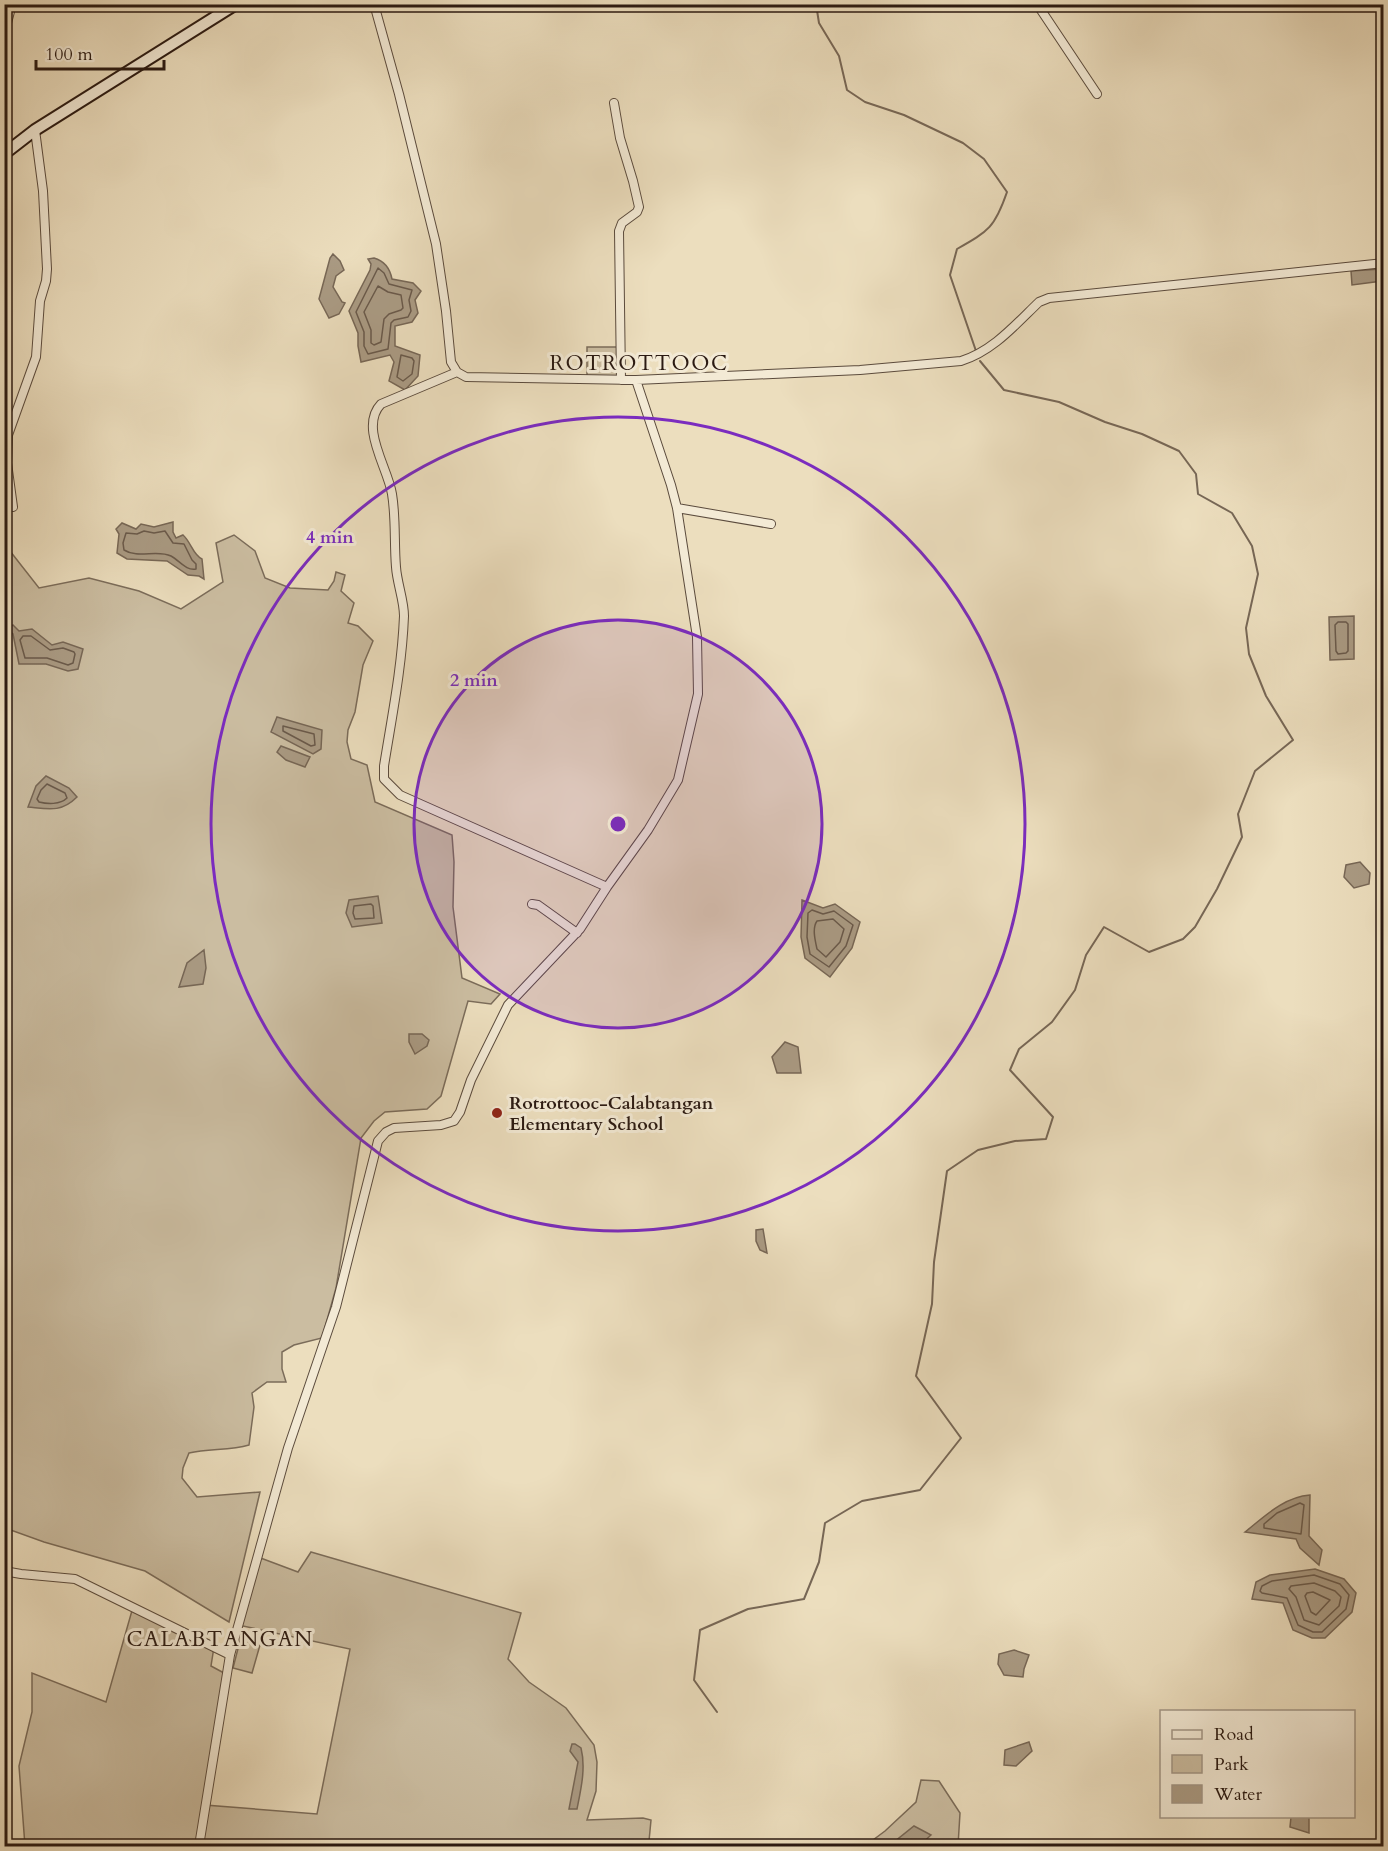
<svg xmlns="http://www.w3.org/2000/svg" width="1388" height="1851" viewBox="0 0 1388 1851" font-family="Cardo,serif">
<style>
.green{fill:#cbbda1;stroke:#7b6c5a;stroke-width:1.5}
.water{fill:#aa9b84;stroke:#776756;stroke-width:1.5}
.lines{fill:none;stroke-linecap:round;stroke-linejoin:round}
.shore{stroke:#6a5a4b;stroke-width:1.5}
.stream{stroke:#776756;stroke-width:2}
.street-casing{stroke:#5b4b3d;stroke-width:10}
.secondary-casing{stroke:#2b1a12;stroke-width:14}
.street{stroke:#f3ead5;stroke-width:8}
.secondary{stroke:#f3ead5;stroke-width:10}
.ring{fill:none;stroke:#7b2cbf;stroke-width:3}
.poi-dot{fill:#8f2418;stroke:#f3ead5;stroke-width:2}
.labels{text-anchor:middle;dominant-baseline:central;stroke-width:6;stroke-linejoin:round;paint-order:stroke}
.poi-label{font-size:18px;font-weight:bold;fill:#2b1a12;stroke:#f3ead5;text-anchor:start}
.quarter-label{font-size:21px;letter-spacing:1.5px;fill:#2b1a12;stroke:#f3ead5}
.centre{fill:#7b2cbf;stroke:#f3ead5;stroke-width:3}
.ring-label{font-size:18px;text-anchor:middle;font-weight:bold;fill:#7b2cbf;stroke:#f3ead5;stroke-width:6;stroke-linejoin:round;paint-order:stroke}
</style>
<rect width="100%" height="100%" fill="#ecdebe"/>
<filter id="stains"><feTurbulence type="fractalNoise" baseFrequency=".00333" numOctaves="4"/><feColorMatrix values="0 0 0 0 .2 0 0 0 0 .09 0 0 0 0 .02 0 0 0 .5 -.17"/></filter>
<radialGradient id="worn" r=".72"><stop offset=".6" stop-color="#630" stop-opacity="0"/><stop offset="1" stop-color="#630" stop-opacity=".3"/></radialGradient>
<!-- green -->
<path class="green" d="M587,347H620V378H587Z
M234,535L255,551L265,578L290,588L328,590L334,581L336,572L345,575L341,591L354,603L348,623L358,626L373,641L363,665L355,712L348,730L347,742L351,759L367,765L375,802L452,835L454,862L453,907L462,978L500,994L491,1004L468,1001L441,1096L427,1109L385,1112L374,1121L361,1138L336,1288L322,1338L294,1345L282,1352V1369L286,1382H267L252,1393L254,1407L249,1445C229,1451 209,1448 189,1453L183,1468L182,1478L197,1497L260,1492L229,1622L145,1571L44,1542L5,1528V557L10,551L39,588L89,578L139,591L181,609L223,582L216,543Z
M311,1552L521,1613L508,1659L529,1682L566,1708L594,1745L597,1762L596,1791L587,1820L643,1818L651,1820L649,1841L644,1846H25L19,1766L32,1712V1673L106,1702L133,1607L214,1647L211,1666L224,1673L205,1805L317,1814L350,1649L238,1625L258,1557L298,1572Z
M242,1633L262,1638L252,1673L233,1668Z
M921,1780L939,1781L960,1813L958,1846H865L885,1831L916,1802Z"/>
<!-- water -->
<path class="water" d="M333,254L340,261L344,270L336,276L333,287L342,302L345,303L339,314L329,318L319,299L330,258Z
M374,258C385,261 390,269 392,279L413,283L421,291L415,300L418,313L412,322L395,326V346L420,355L418,376L405,390L389,381L394,362L390,355L361,362L358,346V333L349,311L370,270L371,264L368,259Z
M1381,269L1382,281L1352,285L1351,271Z
M173,522V532L176,538L183,535C191,542 193,555 202,559L204,579L199,576L188,575L167,561L127,559L117,553L119,534L116,529L122,523L136,529L141,524L154,527Z
M1354,616V659L1330,660L1329,617Z
M13,625L19,631L32,629L52,645L63,642L83,649L78,669L68,671L46,664H19L13,634L7,629Z
M277,717L322,730L321,749L313,754L271,732Z
M281,746L310,757L305,767L286,760L277,752Z
M46,776L69,788L77,797C61,813 48,809 28,807L36,786Z
M1360,862L1370,873L1369,884L1354,888L1344,877L1346,865Z
M378,896L382,923L352,927L346,913L349,900Z
M802,900L823,908L835,904L860,922L852,948L830,977L805,958L801,937Z
M204,950L206,968L203,984L179,987L187,963Z
M409,1034H422L429,1040L427,1046L415,1054L409,1042Z
M785,1042L798,1047L801,1073H777L772,1057Z
M763,1229L767,1253L760,1250L756,1241V1230Z
M1310,1495L1309,1536L1322,1550L1319,1565L1300,1548L1296,1539L1245,1532C1265,1516 1284,1497 1310,1495Z
M1315,1569L1344,1579L1356,1593L1352,1612L1325,1638H1312L1293,1630L1283,1603L1252,1599L1256,1582L1270,1575Z
M1014,1650L1029,1655L1024,1669L1023,1677L1004,1675L998,1664L999,1654Z
M1029,1742L1032,1751L1016,1766L1004,1765L1005,1750Z
M572,1744H575L581,1748C586,1768 581,1789 577,1809H569L578,1762L570,1751Z
M1291,1817H1309V1833L1290,1827Z
M914,1826L931,1835L919,1846H889Z"/>
<g class="lines">
<!-- shore -->
<path class="shore" d="M378,268L384,273L389,284L412,290L409,300L411,311L408,317L394,320L391,323L388,349L368,354L364,346V332L356,312Z
M378,286L388,292L401,295L403,308L401,310L389,314L384,319L381,342L374,345L371,343V330L364,312Z
M401,355L412,358L414,361L412,374L403,381L397,377Z
M144,531L154,533L165,531L173,543L184,544L192,560L196,564V569C186,571 180,561 171,556C157,549 138,559 124,550L123,543L126,533L137,534Z
M1338,622H1346L1348,624V651L1346,653L1338,654L1336,651L1335,625Z
M23,636H31L50,650L63,648L74,652L75,654L73,663L68,665L47,658H25L20,640Z
M283,726L314,734L315,745L311,746L283,731Z
M47,784L65,793L67,798C60,805 47,804 39,802L37,799L41,790Z
M371,904L373,906L374,918L355,919L353,913L354,906Z
M812,910L823,914L834,911L853,925L846,946L829,967L810,954L807,937L808,913Z
M833,919L844,929L840,942L826,957L817,949C815,940 812,928 817,921Z
M1300,1503L1304,1505L1301,1534L1264,1528V1524L1277,1513Z
M1314,1575L1340,1584L1349,1595L1346,1609L1322,1632H1313L1298,1625L1287,1598L1262,1593L1260,1591L1262,1586L1272,1581Z
M1314,1583L1335,1591L1341,1597L1339,1606L1319,1625L1304,1620L1296,1597L1289,1589L1291,1586Z
M1313,1592L1330,1600L1316,1615L1311,1612L1305,1596L1307,1593Z"/>
<!-- stream -->
<path class="stream" d="M816,4L819,23L839,56L847,90L865,102L904,115L963,143L984,159L1007,192C995,227 989,231 957,249L950,275L976,351
M717,1712L694,1680L700,1630L748,1609L804,1599L819,1562L825,1523L862,1501L920,1490L961,1438L916,1376L932,1304L934,1262L947,1171L978,1150L1015,1141L1046,1139L1053,1117L1010,1070L1019,1049L1052,1022L1075,990L1086,955L1104,927L1149,952L1183,939L1195,927L1217,889L1242,837L1238,814L1255,771L1293,740L1266,696L1249,654L1246,628L1258,574L1252,546L1232,513L1198,494L1196,474L1179,451L1142,434L1105,422L1059,402L1004,390L980,361"/>
<defs>
<path id="street" d="M374,4L399,94L436,244L446,311L451,362L457,372L466,377L636,380L860,370L961,361C993,351 1015,325 1039,302L1049,298L1384,263
M1037,4L1097,94
M4,76L7,23L12,4
M614,103L620,138L633,181L639,207L637,212L622,223L619,231L621,380
M457,372L381,404C359,427 388,468 392,494C396,518 394,543 396,567C397,583 404,600 404,616C402,667 392,716 384,766V779L400,795L607,887
M13,507L7,463L8,435L36,357L40,301L46,281L47,269L43,191L35,130
M677,508L771,524
M532,904L538,905L577,933
M4,1571L21,1574L75,1579L230,1655
M199,1846L230,1655L288,1448L336,1307L378,1141L386,1132L394,1128L441,1125L454,1121L460,1112L471,1080L508,1005L580,929L607,887L648,830L678,780L698,694L697,637L677,508L671,485L636,380"/>
<path id="secondary" d="M4,154L35,130L236,4"/>
</defs>
<!-- street casing -->
<use href="#street" class="street-casing"/>
<!-- secondary casing -->
<use href="#secondary" class="secondary-casing"/>
<!-- street -->
<use href="#street" class="street"/>
<!-- secondary -->
<use href="#secondary" class="secondary"/>
</g>
<!-- distance rings -->
<circle cx="618" cy="824" r="204" fill="#7b2cbf" fill-opacity=".12"/>
<g class="ring">
<circle cx="618" cy="824" r="204"/>
<circle cx="618" cy="824" r="407"/>
</g>
<!-- markers -->
<circle class="poi-dot" cx="497" cy="1113" r="6"/>
<g class="labels">
<!-- poi labels -->
<g class="poi-label">
<text x="509" y="1103">Rotrottooc-Calabtangan<tspan x="509" dy="21">Elementary School</tspan></text>
</g>
<!-- quarter labels -->
<g class="quarter-label">
<text x="639" y="363">ROTROTTOOC</text>
<text x="220" y="1639">CALABTANGAN</text>
</g>
</g>
<circle cx="618" cy="824" r="9" class="centre"/>
<g class="ring-label">
<text x="330" y="543">4 min</text>
<text x="474" y="686">2 min</text>
</g>
<!-- margin -->
<rect width="1388" height="1851" fill="none" stroke="#ecdebe" stroke-width="24"/>
<rect x="6" y="6" width="1376" height="1839" fill="none" stroke="#2b1a12" stroke-width="3"/>
<rect x="12" y="12" width="1364" height="1827" fill="none" stroke="#2b1a12" stroke-width="1.5"/>
<!-- legend -->
<rect x="1160" y="1710" width="195" height="108" fill="#f3ead5" stroke="#a39787" stroke-width="1.5"/>
<rect x="1172" y="1730" width="30" height="9" fill="#f3ead5" stroke="#a39787" stroke-width="1.5"/>
<text x="1214" y="1740" font-size="18" fill="#2b1a12">Road</text>
<rect x="1172" y="1755" width="30" height="18" fill="#cbbda1" stroke="#a39787" stroke-width="1.5"/>
<text x="1214" y="1770" font-size="18" fill="#2b1a12">Park</text>
<rect x="1172" y="1785" width="30" height="18" fill="#aa9b84" stroke="#a39787" stroke-width="1.5"/>
<text x="1214" y="1800" font-size="18" fill="#2b1a12">Water</text>
<!-- scale -->
<path d="M36 60v9h128v-9" fill="none" stroke="#2b1a12" stroke-width="3"/>
<text x="45" y="60" font-size="18" fill="#2b1a12" stroke="#f3ead5" stroke-width="4.5" paint-order="stroke">100 m</text>
<rect width="100%" height="100%" filter="url(#stains)"/>
<rect width="100%" height="100%" fill="url(#worn)"/>
</svg>
